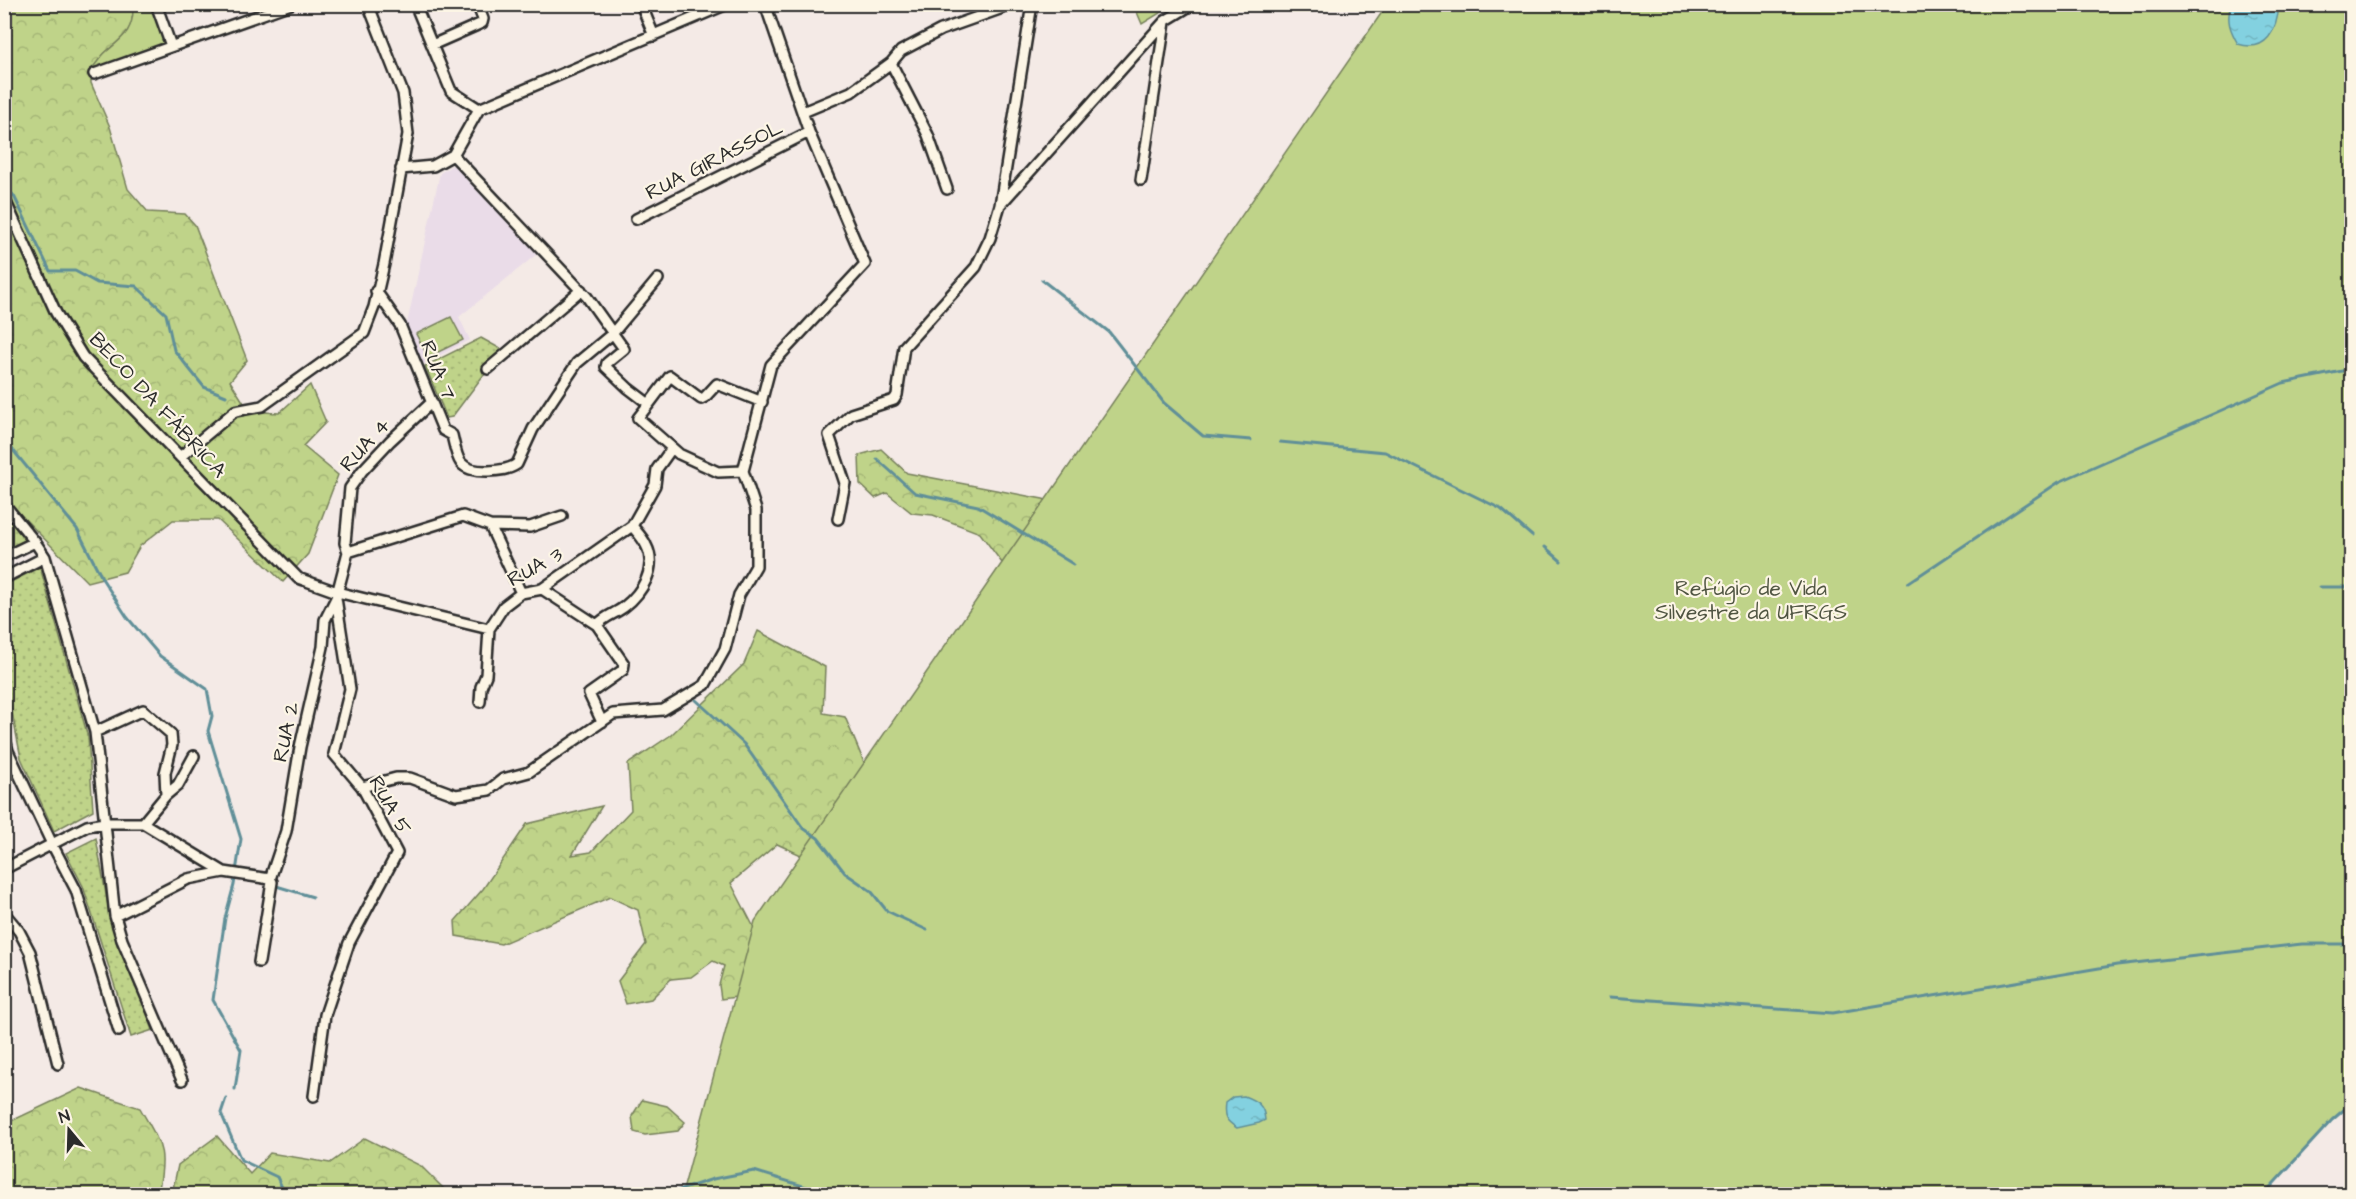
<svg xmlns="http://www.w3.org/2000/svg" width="2356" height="1199" viewBox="0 0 2356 1199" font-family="'Architects Daughter',sans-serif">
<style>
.built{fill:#eadce8}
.grass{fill:url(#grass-dots);stroke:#757f5a;stroke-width:1.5}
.forest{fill:url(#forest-crowns);stroke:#757f5a;stroke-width:1.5}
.park{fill:#bfd389;stroke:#757f5a;stroke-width:1.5}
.water{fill:url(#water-ripples);stroke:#608f98;stroke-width:1.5}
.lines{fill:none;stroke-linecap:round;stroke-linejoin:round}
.stream{stroke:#608f98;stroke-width:3}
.minor-casing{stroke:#2b2b2b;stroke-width:14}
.minor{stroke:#fcf5e5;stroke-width:9}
.labels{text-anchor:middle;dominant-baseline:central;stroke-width:4.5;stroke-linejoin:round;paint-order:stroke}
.street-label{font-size:21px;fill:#2b2b2b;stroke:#fcf5e5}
.park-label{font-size:21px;fill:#505542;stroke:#fcf5e5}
</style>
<defs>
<pattern id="grass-dots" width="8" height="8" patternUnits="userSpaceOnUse" patternTransform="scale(1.5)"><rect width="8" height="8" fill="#bfd389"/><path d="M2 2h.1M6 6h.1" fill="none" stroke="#a4b576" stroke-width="1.8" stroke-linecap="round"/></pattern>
<pattern id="forest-crowns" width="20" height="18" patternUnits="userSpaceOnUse" patternTransform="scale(1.5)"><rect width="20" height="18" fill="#bfd389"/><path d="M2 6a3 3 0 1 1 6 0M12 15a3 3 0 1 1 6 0" fill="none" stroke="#a4b576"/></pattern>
<pattern id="water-ripples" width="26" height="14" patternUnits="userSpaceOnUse" patternTransform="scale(1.5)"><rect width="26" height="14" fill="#83d1e0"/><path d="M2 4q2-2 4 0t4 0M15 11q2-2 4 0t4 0" fill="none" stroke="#71b4c0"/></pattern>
</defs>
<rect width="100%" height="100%" fill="#f4eae6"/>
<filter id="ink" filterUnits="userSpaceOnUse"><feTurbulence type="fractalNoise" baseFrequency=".0167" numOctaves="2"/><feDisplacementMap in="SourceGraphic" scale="12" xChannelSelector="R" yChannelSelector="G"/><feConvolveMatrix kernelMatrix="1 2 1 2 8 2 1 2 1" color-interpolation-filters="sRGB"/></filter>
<g filter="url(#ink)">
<!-- built -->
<path class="built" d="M453,165L537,254L459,317L470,340L421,365L406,328L440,173Z"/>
<!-- grass -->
<path class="grass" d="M481,338L510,354L482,377L452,417L447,418L425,366Z
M4,513L27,539L5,550H4Z
M40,567L88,737L93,810L54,831L21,758L5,677V585Z
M96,838L110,917L153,1030L131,1037L83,886L66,853Z"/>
<!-- forest -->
<path class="forest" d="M4,5H133C134,31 125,36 107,51C101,56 96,64 91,70V83L110,127L128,189L148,212L185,214L195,225L247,360L230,381L249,411L279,413L310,385L326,422L303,446L338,475L308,554L283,582L218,520H173L140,546L125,572L87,582L5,499Z
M881,449L907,473L1043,499L1101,517L1005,567L980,533L933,515L912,513L887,493L875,498L860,484L859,455Z
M758,631L825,667L823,713L845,717L881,803L803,856L777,844L731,883L763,945L744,996L721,999L719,985L724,966L713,961L691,977L671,979L651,999L626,1004L618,981L646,944L638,910L610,897L501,944L456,936L455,921L483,889L527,824L602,806L572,855L591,852L631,810L628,764L671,735L744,664Z
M81,1088L140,1108C162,1147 167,1149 158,1194H5V1124Z
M642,1100L667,1106L685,1122L678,1131L645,1135L634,1132L632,1116Z
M217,1136L250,1174L270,1153L330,1163L365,1138L421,1166L449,1194H172L178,1165Z"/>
<!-- park -->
<path class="park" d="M133,5H152L166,46L91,70C96,64 101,56 107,51C125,36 134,29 133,5Z
M1134,5H1173L1142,24Z
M1387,5H2351V1103L2332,1120L2264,1194H682L755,921Z
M451,317L463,340L428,357L416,334Z"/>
<!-- water -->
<path class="water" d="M2231,5H2279C2277,30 2267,53 2238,44C2230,30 2226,20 2231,5Z
M1244,1096C1257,1101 1264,1105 1265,1120L1259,1123L1237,1128C1226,1121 1223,1117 1225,1103L1233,1097Z"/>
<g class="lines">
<!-- stream -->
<path class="stream" d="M4,185L14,196L50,271H75L97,283L136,286L166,314L174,350L204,387L226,396
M1042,280L1109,332L1164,403L1203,436L1251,440
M4,439L77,529L103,580L127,617L160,656L207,689L212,716L208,731L241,839L234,885L225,918L213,1000L241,1050L235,1089
M1280,442L1385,452L1501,509L1532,536
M877,459L915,493L978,506L1073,564
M1545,547L1561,561
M1908,583L2059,482L2283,383L2352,369
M2319,587H2352
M696,700L744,744L803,828L818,838L845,873L871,891L887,911L927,930
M273,885L313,897
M1610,997L1833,1013L2117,965L2302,944H2352
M226,1098L221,1113L241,1160L277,1177L285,1194
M668,1194L713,1179L754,1171L826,1193L854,1194
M2264,1194L2332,1120L2352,1103"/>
<defs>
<path id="minor" d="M156,4L171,46
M415,4L451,91L479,109
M641,4L654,36
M432,45L482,23L483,19L477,4
M891,63L928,135L947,189
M94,74L291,4
M803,112L851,92L891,63L901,51L941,30L1014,4
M453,155L587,297L624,349L607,363L606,367L628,388L649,404L670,376L701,399L705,397L717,384L762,402
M453,155L479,109L727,4
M401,169L433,166L453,155
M1141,180L1165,22
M4,198L56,313L83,357L298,578L337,592L489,629L504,606L521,593L542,589L632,526L655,485L657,469L672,448
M1000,205L1165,21L1193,4
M636,219L809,132
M376,291L400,325L443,430L452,435C454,443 456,456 461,463C471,475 506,472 517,464L533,429L577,363L612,334L658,279
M488,369L581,290
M649,404L638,418L679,454L718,472L743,471
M180,457L235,411L262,406L364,333L374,307L384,264L408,134L403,93L368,4
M4,504L35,542L45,557L95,732L115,916L122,940L182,1080
M838,519L845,483L829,435L851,414L894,400L897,395L904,347L976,267L990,238L1000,205L1032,4
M490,526L521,593
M348,552L463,516L490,526L530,527L562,516
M4,557L35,542
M4,578L45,557
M542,589L597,625L624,664L623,670L589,694L602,722
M597,625C605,616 615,614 624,607C642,593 658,568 646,545C643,538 637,532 632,526
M480,702L481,687L486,675L489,629
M95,732L143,710L171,734L172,745L165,773L166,795
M4,734L8,751L52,844L76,890L119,1031
M362,787L396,778H410L456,795L489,790L503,779L529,772L613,714L663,710L705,685L725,649L739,595L756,566V510L743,471L771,365L865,264L809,132L765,4
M143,823L166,795L178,785L194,756
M4,869L87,826L104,823H143L224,872L270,879L272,882L259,962
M270,879L286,831L300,747L323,647L325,620L336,598L348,552L345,543L350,488L362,471L390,441L432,402
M4,913L19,931L30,952L58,1064
M115,916L188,879L224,872
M314,1096L325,1015L349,943L397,853L362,787L334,754L350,689L336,598"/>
</defs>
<!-- minor casing -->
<use href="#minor" class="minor-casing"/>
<!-- minor -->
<use href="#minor" class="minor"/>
</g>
</g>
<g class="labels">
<!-- street labels -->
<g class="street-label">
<text transform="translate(714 160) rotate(-27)">RUA GIRASSOL</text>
<text transform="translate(438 370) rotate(68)">RUA 7</text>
<text transform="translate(158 405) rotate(47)">BECO DA FÁBRICA</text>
<text transform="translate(365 445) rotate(-48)">RUA 4</text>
<text transform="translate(535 567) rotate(-29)">RUA 3</text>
<text transform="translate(286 732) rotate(-78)">RUA 2</text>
<text transform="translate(390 805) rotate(60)">RUA 5</text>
</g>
<!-- park labels -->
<g class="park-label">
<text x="1751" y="588">Refúgio de Vida<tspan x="1751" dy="24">Silvestre da UFRGS</tspan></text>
</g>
</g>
<!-- margin -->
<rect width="2356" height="1199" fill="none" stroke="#fcf5e5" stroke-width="24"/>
<rect x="12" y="12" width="2332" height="1175" fill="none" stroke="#2b2b2b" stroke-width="2" filter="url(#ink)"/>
<!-- north arrow -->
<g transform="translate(69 1130) rotate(341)" stroke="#fcf5e5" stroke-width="4.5" paint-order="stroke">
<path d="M0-4.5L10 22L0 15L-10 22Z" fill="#2b2b2b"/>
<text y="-9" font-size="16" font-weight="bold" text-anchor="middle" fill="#2b2b2b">N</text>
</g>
</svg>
